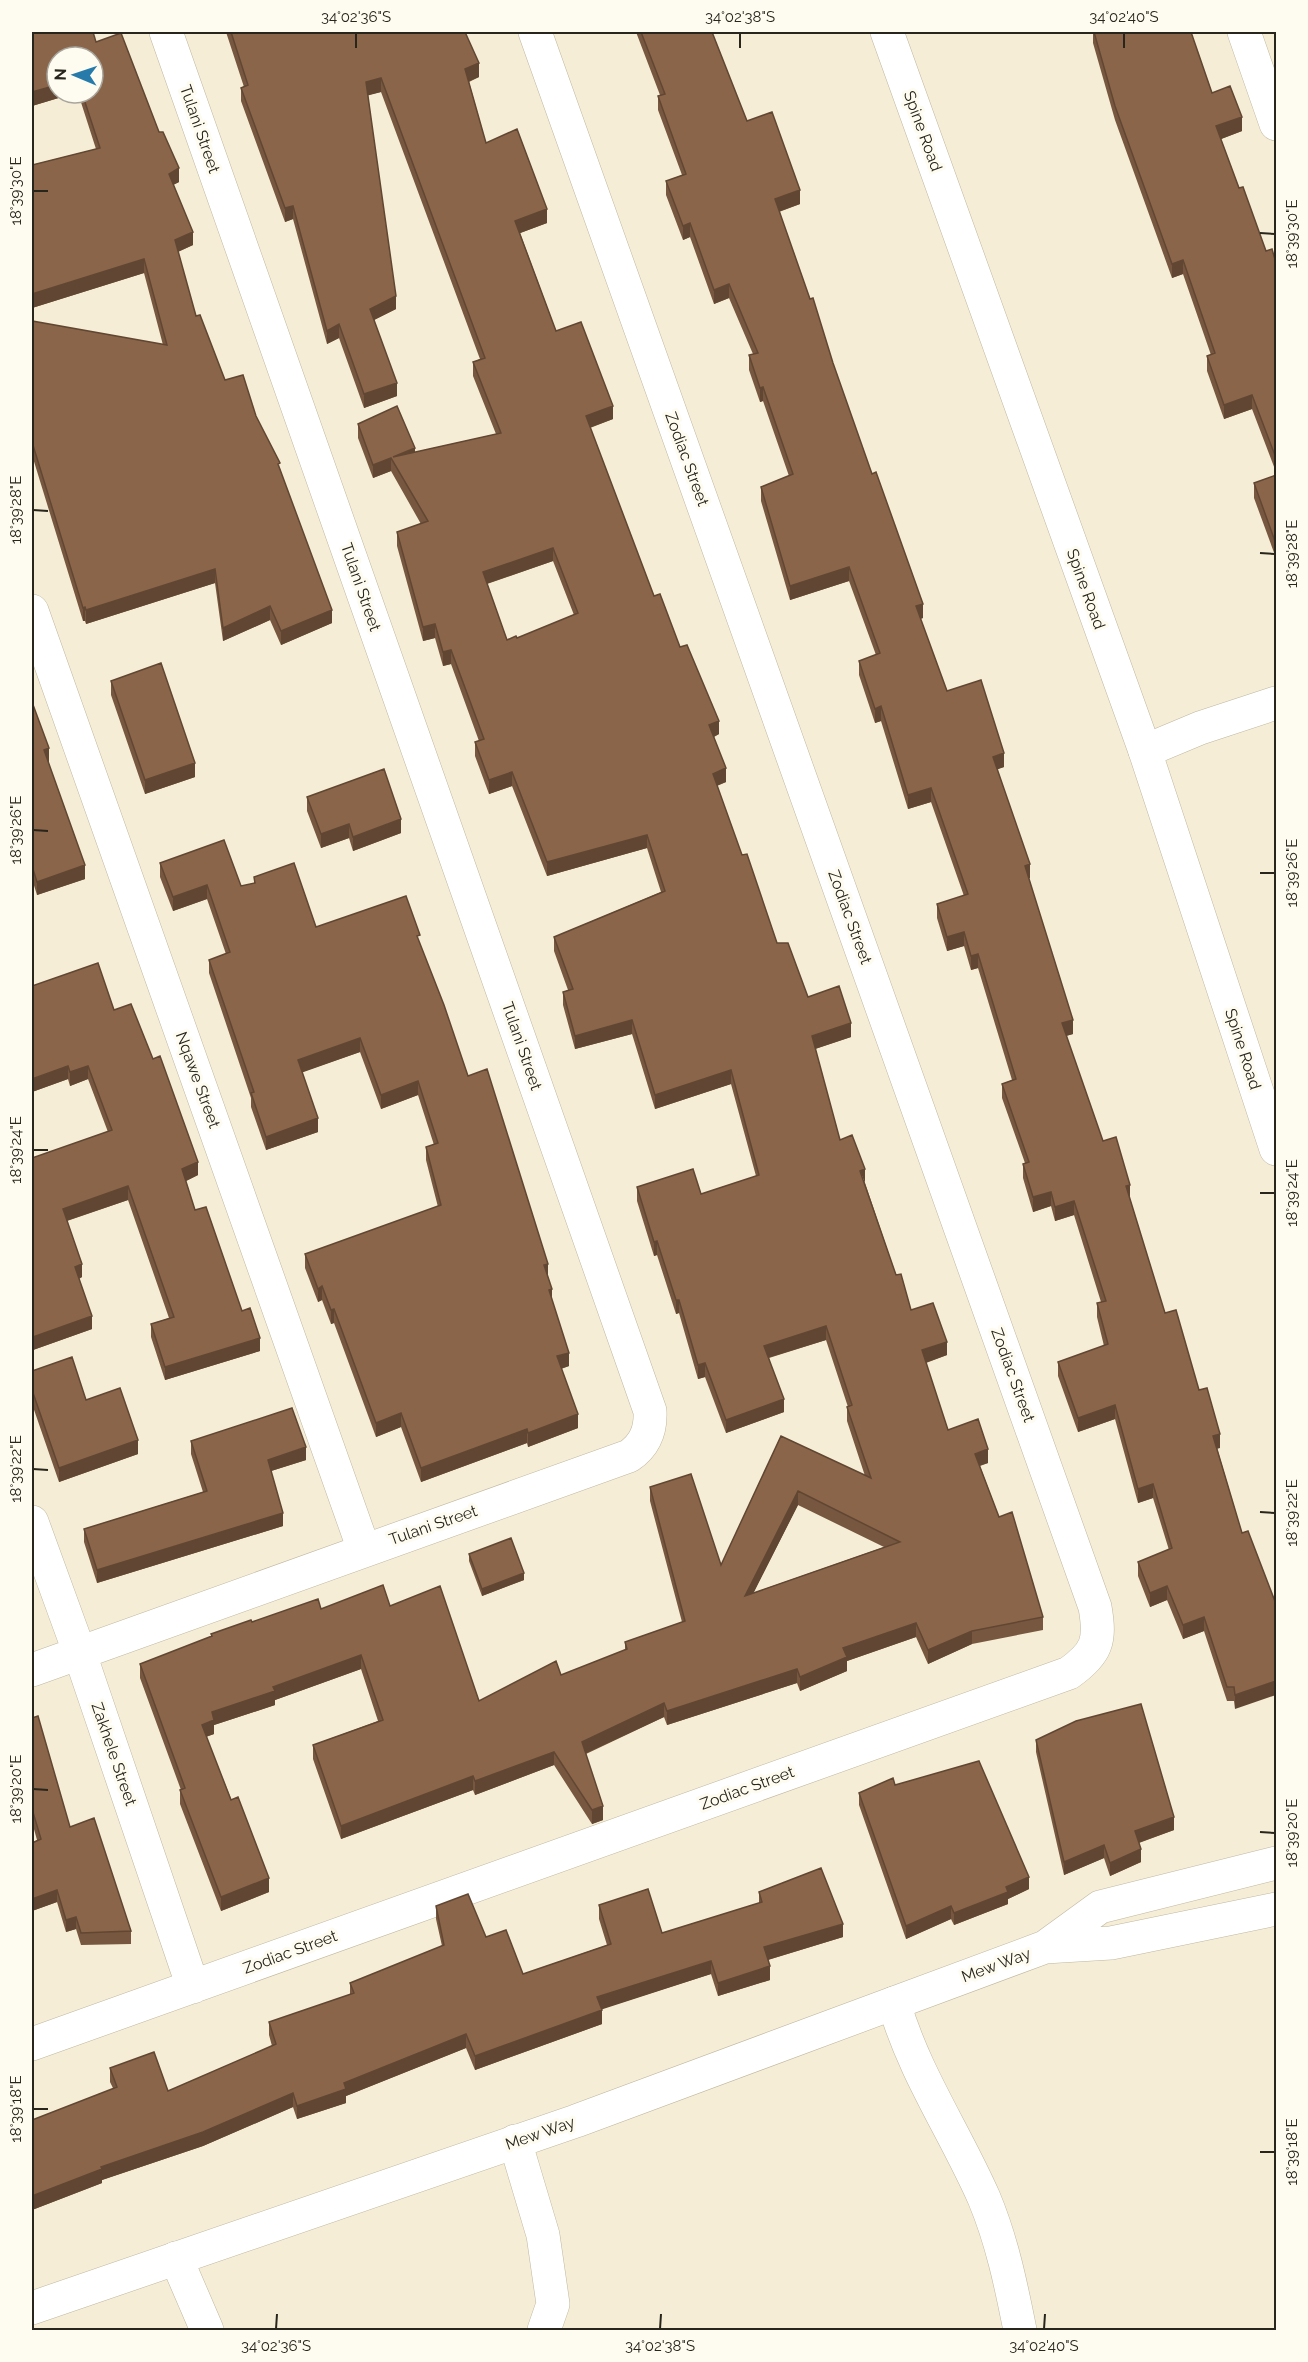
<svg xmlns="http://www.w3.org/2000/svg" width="1308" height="2362" viewBox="0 0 1308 2362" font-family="Raleway,sans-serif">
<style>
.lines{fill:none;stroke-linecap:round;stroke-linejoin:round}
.minor-casing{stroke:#bfb7a0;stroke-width:34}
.major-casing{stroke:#bfb7a0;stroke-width:34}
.minor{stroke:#fff;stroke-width:33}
.major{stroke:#fff;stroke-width:33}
.wall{fill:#77573f;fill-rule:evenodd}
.shaded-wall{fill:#614733}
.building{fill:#8a6549;stroke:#614733;stroke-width:1.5;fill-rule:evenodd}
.ticks{fill:none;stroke:#28251c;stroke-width:2}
.labels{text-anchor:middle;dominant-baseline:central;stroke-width:6;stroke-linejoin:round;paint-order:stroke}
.street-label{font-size:16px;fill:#28251c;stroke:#fefbf1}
.neatline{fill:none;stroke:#28251c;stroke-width:2}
.ticks-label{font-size:15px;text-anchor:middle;fill:#28251c}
</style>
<rect width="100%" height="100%" fill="#f5edd5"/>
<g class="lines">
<defs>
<path id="minor" d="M1244,32L1276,124
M32,611L364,1550
M1145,751L1200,728L1276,703
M32,1522L80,1654L193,1987
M32,1670L629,1456C645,1445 651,1430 650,1411L166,32
M894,2003C914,2073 955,2132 984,2198C1002,2241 1011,2285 1020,2330
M32,2044L1069,1673C1097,1653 1101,1641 1095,1607L535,32
M515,2141L543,2235L553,2304L544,2330
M176,2258L207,2330"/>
<path id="major" d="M887,32L1145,751L1276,1149
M1045,1947L1111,1943L1276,1909
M32,2308L576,2121L1045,1947L1100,1907L1276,1863"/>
</defs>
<!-- minor casing -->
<use href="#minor" class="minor-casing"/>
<!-- major casing -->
<use href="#major" class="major-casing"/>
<!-- minor -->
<use href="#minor" class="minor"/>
<!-- major -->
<use href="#major" class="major"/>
</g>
<!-- wall -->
<path class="wall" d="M32,32L96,42L159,132L179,182L173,185L193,245L178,252L196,316L225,380L256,416L280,469L332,623L281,645L270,620L223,641L215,583L86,624L85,621H83L32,455V321L163,345L144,273L32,308V165L96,149L78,93H93L57,57L75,93L32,106Z
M226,32H465L479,77L469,82L486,143L547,223L520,233L556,331L613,419L590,428L654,596L680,647L719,734L714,737L726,782L717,786L742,855L777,943L808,997L851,1037L815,1049L840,1140L865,1183L896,1275L911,1310L947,1355L926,1363L948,1430L988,1463L980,1466L999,1517L1043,1617V1630L972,1644L928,1664L916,1637L847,1661V1671L800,1691L797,1683L667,1725L664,1717L586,1754L603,1820L592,1824L554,1765L475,1795L473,1790L341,1839L313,1759V1745L378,1721L361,1669L275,1700V1705L214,1725V1734L206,1737L269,1892L221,1911L180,1804V1790H181L140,1678V1664L211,1637V1634L252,1622L321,1609L390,1606L479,1701L561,1675L625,1650V1642L682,1622L650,1501V1487L721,1565L781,1436L865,1476L847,1421V1407H848L826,1340L769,1358L784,1412L726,1433L705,1377L698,1379L679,1313L676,1314L657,1255L654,1256L637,1201V1187L701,1194L756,1176L731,1084L655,1109L632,1034L575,1049L563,1005V992L568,990L554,951V937L661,892L647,848L547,876L512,786L489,794L475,756V742L479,741L451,664L443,666L435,638L423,641L397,546V532L421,524L391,471L373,478L358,438V424L415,452L496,434L473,376V362L480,359L381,92L368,95L396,309L374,320L397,396L364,408L339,338L327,344L293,219L285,222L241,101V88L244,87ZM553,561L574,615L517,638L507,640L487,584ZM798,1505L884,1547L753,1593Z
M636,32H712L747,121L800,204L779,212L923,618L920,619L947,691L1004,767L997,769L1030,878H1029L1073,1034L1066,1036L1103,1141L1130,1199L1165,1313L1199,1390L1220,1448H1217L1242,1533L1235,1709L1234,1701H1227L1204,1631L1183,1639L1167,1600L1150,1607L1138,1576V1562L1169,1550L1153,1498L1138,1503L1115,1419L1078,1432L1058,1376V1362L1104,1346L1097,1317V1303L1101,1302L1074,1215L1055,1221L1051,1206L1033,1212L1023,1178V1164L1025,1163L1002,1098V1084L1012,1080L978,968L971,970L964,946L947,951L937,918V904L964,896L931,802L908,809L881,721L875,723L859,675V661L876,655L849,581L790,600L761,501V487L789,476L763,401L760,402L749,370V355L753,354L729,298L714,304L690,237L683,240L666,195V181L682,175L658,110V96L660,95Z
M1093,32H1191L1212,93L1242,131L1221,139L1239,188L1266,251L1276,263V472L1252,409L1224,419L1207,371V356L1211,355L1183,274L1172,278L1115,120L1093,43Z
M1276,475V558L1254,498V483Z
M111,681L195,777L145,794L111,695Z
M32,702L48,762L85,879L37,895L32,879Z
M307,797L401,833L353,851L349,838L321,848L307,811Z
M160,863L241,886L254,883V877L316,927L420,944L468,1076L548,1277L552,1300L569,1366L561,1369L578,1428L528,1447L527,1443L421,1482L401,1427L376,1437L334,1323L331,1324L322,1300L318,1302L305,1268V1254L438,1207L426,1160V1147L434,1145L418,1095L381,1109L360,1052L302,1072L318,1132L266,1150L251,1107V1098L209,973V960L226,954L207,899L173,911L160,877Z
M114,1010L198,1175L186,1181L195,1210L260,1351L165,1380L151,1337V1324L169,1318L128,1200L67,1221L82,1277L79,1279L92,1329L33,1350L32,1347V1158L108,1132L88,1079L70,1086L68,1079L32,1092Z
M32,1371L86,1400L138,1454L59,1482L32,1404Z
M191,1441L306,1460L271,1471L283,1526L97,1583L84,1542V1529L203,1492L191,1454Z
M469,1554L524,1580L482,1596L469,1561Z
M32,1718L70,1827L131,1931V1944L81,1945L76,1929L66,1932L57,1902L32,1911V1843L37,1840L32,1822Z
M1036,1740L1174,1830L1139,1843L1141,1862L1110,1876L1104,1858L1064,1875L1036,1752Z
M895,1785L1029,1889L1008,1899V1904L954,1925L951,1919L906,1939L859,1805V1793Z
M759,1892L843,1937L768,1960L770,1980L718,1996L711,1974L601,2009L602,2024L475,2070L466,2048L346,2096V2103L297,2119L293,2107L203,2146L102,2180V2183L32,2210L113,2088L110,2082V2068L168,2091L272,2046L269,2035V2022L350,1995V1983L442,1946L436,1919V1906L486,1937L523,1974L607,1945L599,1919V1905L662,1933L759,1903Z"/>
<!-- shaded-wall -->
<path class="shaded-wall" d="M479,63V77L465,83V69Z
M381,78V92L366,96V82Z
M57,85V93H75L32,106V92Z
M1242,117V131L1216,141V126Z
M179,168V182L169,187V174Z
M800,190V204L775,213V199Z
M293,206V219L285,222V208Z
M547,209V223L515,235V221Z
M690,223V237L683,240V226Z
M193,232V245L175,253V240Z
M144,259V273L32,308V294Z
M1183,260V274L1172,278V264Z
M729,284V298L714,304V290Z
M396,296V309L370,322V309Z
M339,324V338L327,344V331Z
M397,383V396L364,408V394Z
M763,387V401L760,402V388Z
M1252,395V409L1224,419V405Z
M613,406V419L586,429V416Z
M415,448V462L393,457Z
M391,458V471L373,478V465Z
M553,548V561L483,585V572Z
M849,567V581L790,600V586Z
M215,569V583L86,624V610Z
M923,604V618L916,620V606Z
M270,606V620L223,641V628Z
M85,607V621H83V608Z
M332,610V623L281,645V631Z
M435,624V638L423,641V627Z
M451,650V664L443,666V652Z
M881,706V721L875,723V709Z
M719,721V734L709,739V725Z
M49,748V762L44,763V750Z
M1004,753V767L993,771V757Z
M195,763V777L145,794V780Z
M726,768V782L713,787V774Z
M512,772V786L489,794V780Z
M931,788V802L908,809V795Z
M401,819V833L353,851V837Z
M349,824V838L321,848V834Z
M647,835V848L547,876V862Z
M1030,864V878L1025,880V866Z
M85,865V879L37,895V882Z
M207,885V899L173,911V897Z
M964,932V946L947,951V937Z
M978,954V968L971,970V956Z
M632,1020V1034L575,1049V1036Z
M1073,1020V1034L1062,1037V1023Z
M851,1023V1037L812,1050V1036Z
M360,1038V1052L298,1074V1060Z
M68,1066V1079L32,1092V1079Z
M88,1066V1079L70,1086V1072Z
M731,1070V1084L655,1109V1095Z
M418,1081V1095L381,1109V1095Z
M318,1118V1132L266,1150V1137Z
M198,1162V1175L182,1183V1169Z
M865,1169V1183L860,1171Z
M1130,1185V1199L1126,1200V1186Z
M128,1186V1200L63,1222V1209Z
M1051,1192V1206L1033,1212V1197Z
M1074,1201V1215L1055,1221V1207Z
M657,1241V1255L654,1256V1242Z
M82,1264V1277L75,1280V1267Z
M548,1264V1278L544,1265Z
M322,1286V1300L318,1302V1289Z
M552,1289V1303L549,1290Z
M676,1300H679V1313L676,1314Z
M334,1309V1323L331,1324V1310Z
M92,1316V1329L33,1350V1337Z
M826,1326V1340L764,1359V1346Z
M260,1338V1351L165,1380V1367Z
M947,1342V1355L922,1364V1350Z
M569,1353V1366L557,1370V1356Z
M705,1363V1377L698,1379V1365Z
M784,1399V1412L726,1433V1420Z
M1115,1405V1419L1078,1432V1418Z
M401,1413V1427L376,1437V1423Z
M578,1414V1428L528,1447V1433Z
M527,1429V1443L421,1482V1468Z
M1220,1434V1448L1213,1450V1436Z
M138,1440V1454L59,1482V1468Z
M306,1447V1460L268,1472V1460Z
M988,1449V1463L975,1467V1454Z
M1153,1484V1498L1138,1503V1489Z
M798,1491V1505L745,1610V1596Z
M283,1513V1526L97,1583V1570Z
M524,1573V1580L482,1596V1589Z
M1167,1586V1600L1150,1607V1593Z
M1204,1617V1631L1183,1639V1625Z
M916,1623V1637L847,1661V1671L800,1691V1677L843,1648Z
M972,1631V1644L928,1664V1650Z
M361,1655V1669L275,1700V1705L214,1725V1734L202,1738V1725L212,1712L273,1687Z
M797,1669V1683L667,1725V1711Z
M1276,1681V1695L1235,1709V1695Z
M664,1703V1717L582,1755V1742Z
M554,1752V1765L475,1795V1781Z
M473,1776V1790L341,1839V1826Z
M603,1806V1820L592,1824V1810Z
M1174,1817V1830L1135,1844V1831Z
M1104,1845V1858L1064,1875V1862Z
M1141,1849V1862L1110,1876V1863Z
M1029,1877V1889L1008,1899V1904L954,1925V1913L1006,1887Z
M269,1878V1892L221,1911V1897Z
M57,1890V1902L32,1911V1899Z
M951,1906V1919L906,1939V1926Z
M76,1917V1929L66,1932V1920Z
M843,1924V1937L764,1961V1947Z
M711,1961V1974L597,2011V1997Z
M770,1966V1980L718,1996V1983Z
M602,2010V2024L475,2070V2056Z
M466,2034V2048L346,2096V2103L297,2119V2106L344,2083Z
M293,2093V2107L203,2146L102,2180V2183L32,2210V2196L101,2167Z"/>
<!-- building -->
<path class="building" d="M32,32H93L96,42L121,33L159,132H163L179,168L169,174L193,232L175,240L196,316L200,315L225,380L243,375L256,416L280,463L278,464L332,610L281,631L270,606L223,628L215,569L86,610L85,607L83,608L32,442V321L167,345L144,259L32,294V165L100,148L82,93H93V57H57V85L32,92Z
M231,32H465L479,63L465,69L486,143L517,129L547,209L515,221L556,331L581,322L613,406L586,416L654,596L660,594L680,647L687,645L719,721L709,725L726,768L713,774L742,855L747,854L777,943H788L808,997L839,986L851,1023L812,1036L840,1140L852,1135L865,1169L860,1171L896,1275L901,1274L911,1310L933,1303L947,1342L922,1350L948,1430L978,1419L988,1449L975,1454L999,1517L1012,1512L1043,1617L972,1631L928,1650L916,1623L843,1648L847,1657L800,1677L797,1669L667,1711L664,1703L582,1742L603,1806L592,1810L554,1752L475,1781L473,1776L341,1826L313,1745L383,1720L361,1655L273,1687L275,1691L212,1712L214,1720L202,1725L231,1800L238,1797L269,1878L221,1897L180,1790L185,1788L140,1664L212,1636L211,1634L251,1620L252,1622L318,1599L321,1609L383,1585L390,1606L440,1586L479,1701L556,1661L561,1675L627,1649L625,1642L685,1621L650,1487L691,1474L721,1565L781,1436L871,1478L847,1407L852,1405L826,1326L764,1346L784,1399L726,1420L705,1363L698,1365L679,1300H676L657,1241L654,1242L637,1187L693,1169L701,1194L759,1175L731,1070L655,1095L632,1020L575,1036L563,992L573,989L554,937L665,891L647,835L547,862L512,772L489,780L475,742L484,739L451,650L443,652L435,624L423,627L397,532L428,521L391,458L373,465L358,424L397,406L415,448L393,457L501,433L473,362L485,358L381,78L366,82L396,296L370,309L397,383L364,394L339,324L327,331L293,206L285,208L241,88L248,85ZM553,548L578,613L517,638L516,636L507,640L483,572ZM798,1491L900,1542L745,1596Z
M641,32H712L747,121L772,112L800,190L775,199L810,299L813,298L833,363L872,474L876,472L923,604L916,606L947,691L981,680L1004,753L993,757L1030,864L1025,866L1073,1020L1062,1023L1103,1141L1116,1137L1130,1185L1126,1186L1165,1313L1176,1310L1199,1390L1207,1388L1220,1434L1213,1436L1242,1533L1248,1531L1276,1604V1681L1235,1695L1234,1687H1227L1204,1617L1183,1625L1167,1586L1150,1593L1138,1562L1172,1548L1153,1484L1138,1489L1115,1405L1078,1418L1058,1362L1108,1344L1097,1303L1106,1301L1074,1201L1055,1207L1051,1192L1033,1197L1023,1164L1029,1162L1002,1084L1016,1079L978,954L971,956L964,932L947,937L937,904L968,894L931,788L908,795L881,706L875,709L859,661L880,653L849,567L790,586L761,487L793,474L763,387L760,388L749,355L758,353L729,284L714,290L690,223L683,226L666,181L686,174L658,96L665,94Z
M1094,32H1191L1212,93L1230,86L1242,117L1216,126L1239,188L1243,187L1266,251L1272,249L1276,263V458L1252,395L1224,405L1207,356L1215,353L1183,260L1172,264L1115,106Z
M1276,475V544L1254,483Z
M161,663L195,763L145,780L111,681Z
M32,702L49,748L44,750L85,865L37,882L32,866Z
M384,769L401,819L353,837L349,824L321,834L307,797Z
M224,840L241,886L255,883L254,877L294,863L316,927L406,896L420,935L417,936L444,1005L468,1076L487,1069L548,1264L544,1265L552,1289L549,1290L569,1353L557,1356L578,1414L528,1433L527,1429L421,1468L401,1413L376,1423L334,1309L331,1310L322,1286L318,1289L305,1254L441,1205L426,1147L438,1143L418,1081L381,1095L360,1038L298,1060L318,1118L266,1137L251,1093L254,1092L209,960L230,952L207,885L173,897L160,863Z
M98,963L114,1010L131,1004L153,1059L160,1056L198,1162L182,1169L195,1210L206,1207L242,1311L250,1308L260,1338L165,1367L151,1324L174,1317L128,1186L63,1209L82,1264L75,1267L92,1316L33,1337L32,1333V1158L112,1130L88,1066L70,1072L68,1066L32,1079V986Z
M72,1357L86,1400L120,1388L138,1440L59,1468L32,1390V1371Z
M292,1408L306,1447L268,1460L283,1513L97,1570L84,1529L207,1491L191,1441Z
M511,1538L524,1573L482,1589L469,1554Z
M1141,1704L1174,1817L1135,1831L1141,1849L1110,1863L1104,1845L1064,1862L1036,1740L1076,1721Z
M38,1716L70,1827L94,1818L131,1931L81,1933L76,1917L66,1920L57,1890L32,1899V1843L41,1839L32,1809V1718Z
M979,1761L1029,1877L1006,1887L1008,1892L954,1913L951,1906L906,1926L859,1793L893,1778L895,1785Z
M821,1868L843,1924L764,1947L770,1966L718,1983L711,1961L597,1997L602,2010L475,2056L466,2034L344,2083L346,2089L297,2106L293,2093L203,2132L101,2167L102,2169L32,2196V2120L117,2087L110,2068L154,2052L168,2091L276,2044L269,2022L354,1993L350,1983L444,1945L436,1906L468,1894L486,1937L506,1930L523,1974L611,1944L599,1905L648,1889L662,1933L762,1902L759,1892Z"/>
<!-- ticks -->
<path class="ticks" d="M356,48V33M740,48V33M1124,48V33M33,191H48M1260,233L1275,234M33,510L48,511M1260,553L1275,554M33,830L48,831M1260,873H1275M33,1150H48M1260,1193H1275M33,1469L48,1470M1260,1512L1275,1513M33,1789L48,1790M1260,1832L1275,1833M33,2109H48M1260,2152H1275M276,2329L277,2314M660,2329L661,2314M1044,2329L1045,2314"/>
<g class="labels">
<!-- street labels -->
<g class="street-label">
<text transform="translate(200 129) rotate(71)">Tulani Street</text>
<text transform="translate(923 131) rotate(70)">Spine Road</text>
<text transform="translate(687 459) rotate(70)">Zodiac Street</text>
<text transform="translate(361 587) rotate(71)">Tulani Street</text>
<text transform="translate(1086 589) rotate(70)">Spine Road</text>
<text transform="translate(850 917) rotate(70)">Zodiac Street</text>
<text transform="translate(522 1046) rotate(71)">Tulani Street</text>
<text transform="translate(1243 1049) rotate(72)">Spine Road</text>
<text transform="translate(198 1080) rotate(70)">Nqawe Street</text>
<text transform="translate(1013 1375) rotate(70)">Zodiac Street</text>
<text transform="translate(433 1525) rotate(-19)">Tulani Street</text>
<text transform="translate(114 1754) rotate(71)">Zakhele Street</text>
<text transform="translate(747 1788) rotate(-20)">Zodiac Street</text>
<text transform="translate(290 1952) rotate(-20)">Zodiac Street</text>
<text transform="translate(996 1965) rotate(-20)">Mew Way</text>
<text transform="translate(540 2133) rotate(-19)">Mew Way</text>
</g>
</g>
<!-- border -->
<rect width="1308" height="2362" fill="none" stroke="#fefbf1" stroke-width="66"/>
<!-- north arrow -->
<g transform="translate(75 75) rotate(272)"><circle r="28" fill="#fefbf1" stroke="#a8a59c" stroke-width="1.5"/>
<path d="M0-4.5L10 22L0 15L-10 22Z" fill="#267bab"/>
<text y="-9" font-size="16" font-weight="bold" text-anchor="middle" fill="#28251c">N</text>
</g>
<rect x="33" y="33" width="1242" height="2296" class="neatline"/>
<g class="ticks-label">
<text x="356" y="22">34°02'36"S</text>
<text x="740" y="22">34°02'38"S</text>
<text x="1124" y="22">34°02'40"S</text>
<text transform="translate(16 191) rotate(-90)" y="5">18°39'30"E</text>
<text transform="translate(1292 234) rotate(-90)" y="5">18°39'30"E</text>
<text transform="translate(16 510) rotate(-90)" y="5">18°39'28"E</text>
<text transform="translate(1292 554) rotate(-90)" y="5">18°39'28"E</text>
<text transform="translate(16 830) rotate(-90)" y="5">18°39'26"E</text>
<text transform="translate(1292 873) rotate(-90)" y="5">18°39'26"E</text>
<text transform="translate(16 1150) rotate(-90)" y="5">18°39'24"E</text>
<text transform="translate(1292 1193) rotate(-90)" y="5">18°39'24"E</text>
<text transform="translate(16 1469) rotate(-90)" y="5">18°39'22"E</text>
<text transform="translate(1292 1513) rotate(-90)" y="5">18°39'22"E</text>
<text transform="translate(16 1789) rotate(-90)" y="5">18°39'20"E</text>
<text transform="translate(1292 1833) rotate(-90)" y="5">18°39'20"E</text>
<text transform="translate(16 2109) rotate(-90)" y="5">18°39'18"E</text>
<text transform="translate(1292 2152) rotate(-90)" y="5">18°39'18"E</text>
<text x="276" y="2351">34°02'36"S</text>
<text x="660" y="2351">34°02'38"S</text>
<text x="1044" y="2351">34°02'40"S</text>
</g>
</svg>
